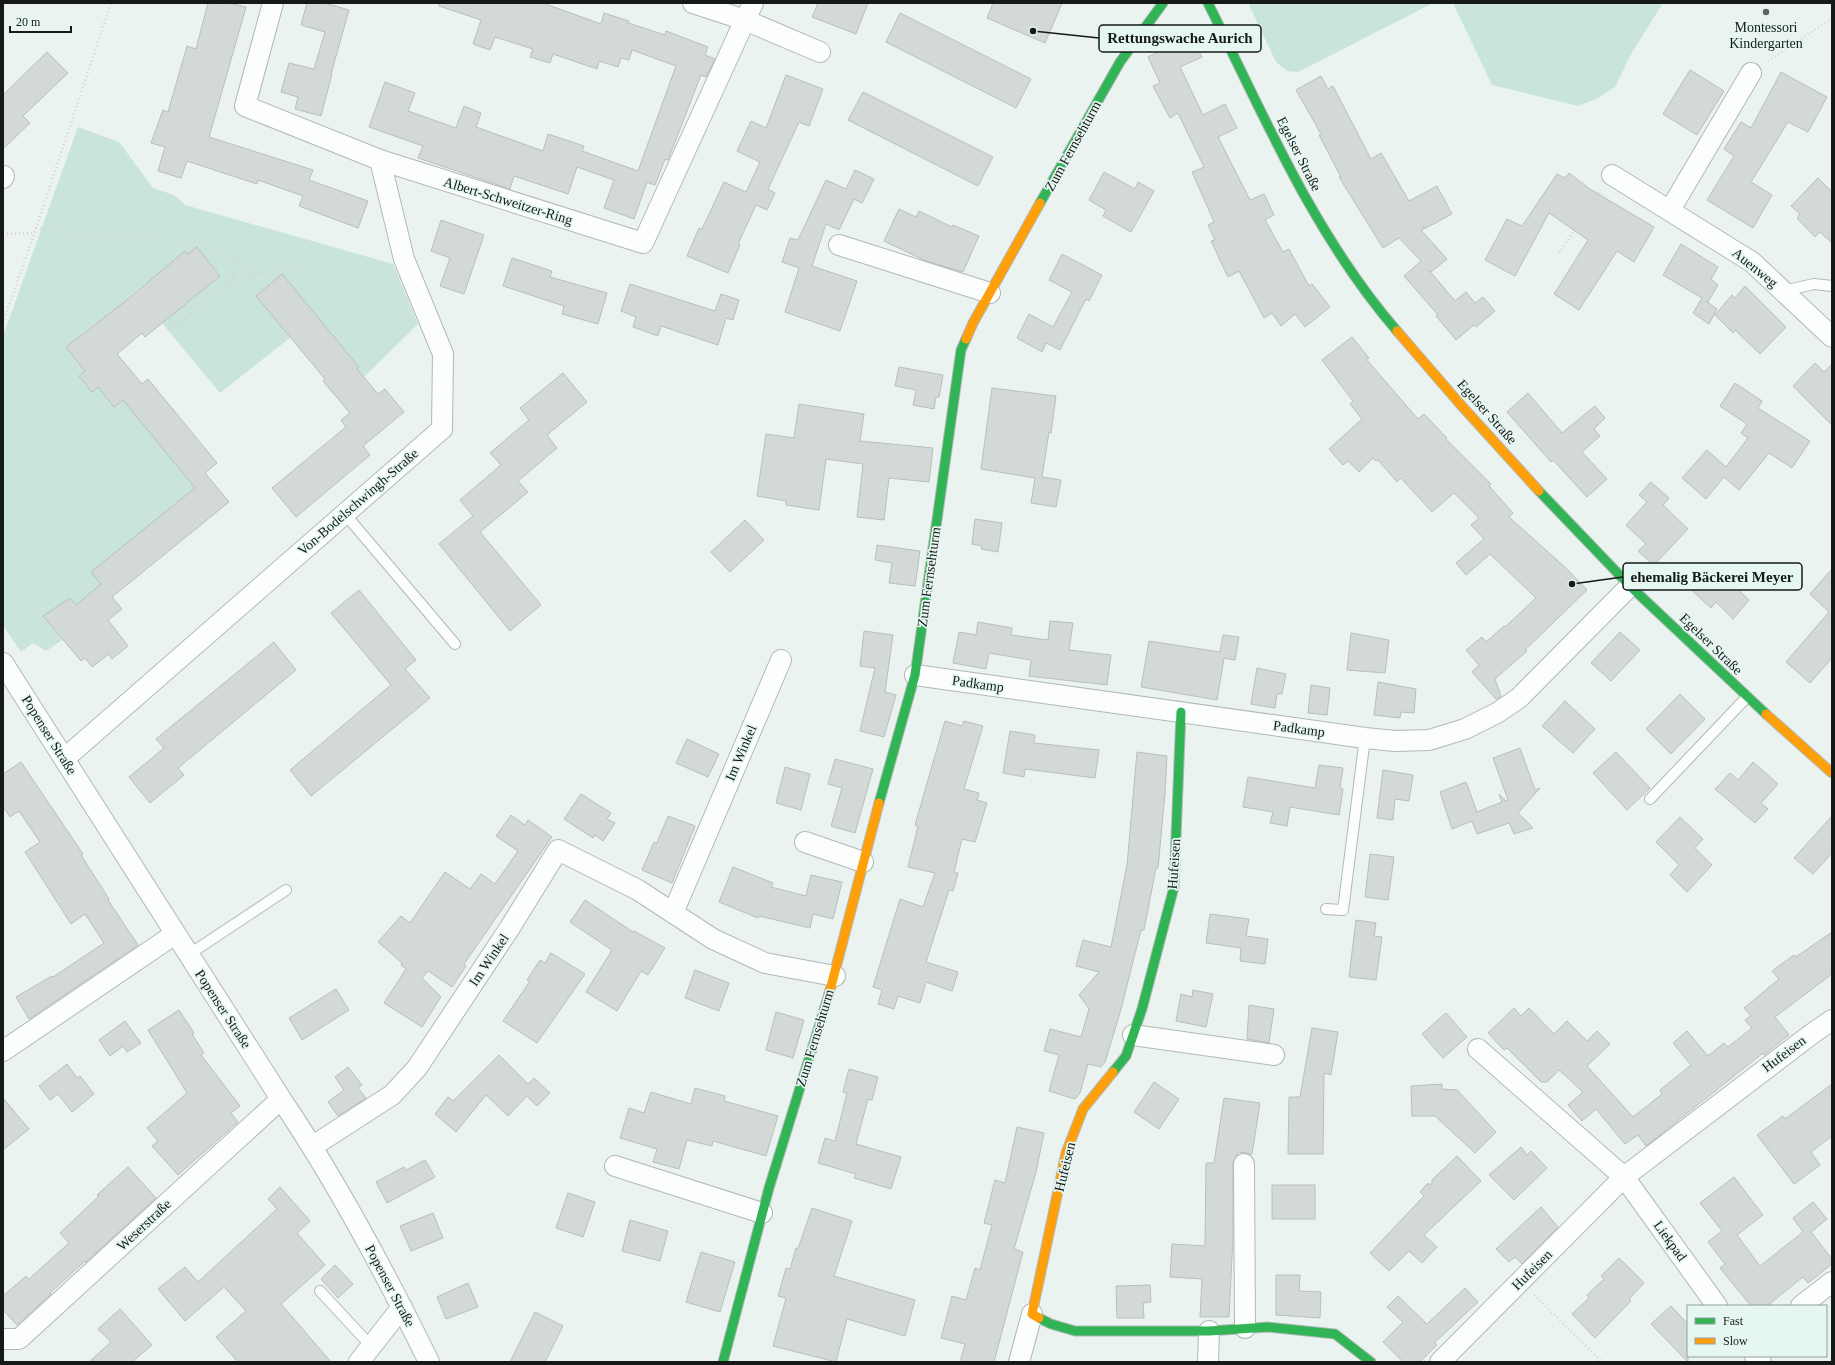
<svg xmlns="http://www.w3.org/2000/svg" width="1835" height="1365" viewBox="0 0 1835 1365" font-family="'Times New Roman',serif">
<style>
.green{fill:#c9e4db}
.building{fill:#d2d9d7;stroke:#b8bfbd}
.lines{fill:none;stroke-linecap:round;stroke-linejoin:round}
.lane-casing{stroke:#b2b9b6;stroke-width:12}
.street-casing{stroke:#b2b9b6;stroke-width:22}
.fast-casing{stroke:#b2b9b6;stroke-width:11}
.slow-casing{stroke:#b2b9b6;stroke-width:11}
.path{stroke:#d2d4d4;stroke-width:2.5;stroke-dasharray:1 3;stroke-linecap:butt}
.lane{stroke:#fcfdfd;stroke-width:10}
.street{stroke:#fcfdfd;stroke-width:20}
.fast{stroke:#30b455;stroke-width:9}
.slow{stroke:#ff9f0a;stroke-width:9}
.poi-dot{fill:#606664;stroke:#e6f7f1;stroke-width:1.5}
.labels{text-anchor:middle;dominant-baseline:central;stroke-width:3.5;stroke-linejoin:round;paint-order:stroke}
.poi-label{font-size:14px;fill:#151a19;stroke:#e6f7f1}
.street-label{font-size:14px;fill:#151a19;stroke:#e6f7f1}
.leader{fill:none;stroke:#151a19;stroke-width:1.5}
.callout-dot{fill:#151a19;stroke:#e6f7f1;stroke-width:1.5}
.callout{fill:#e6f7f1;stroke:#151a19;stroke-width:1.5}
.callout-label{font-size:15px;text-anchor:middle;font-weight:bold;fill:#151a19}
</style>
<rect width="100%" height="100%" fill="#eaf3f0"/>
<!-- green -->
<path class="green" d="M1248,3H1433L1298,72L1287,71L1276,62Z
M1453,3H1663L1631,54L1615,87L1596,99L1578,106L1492,85Z
M78,127L119,142L153,188L174,195L185,205L393,264L418,324L364,377L357,369L359,367L282,274L256,296L291,337L220,393L162,323L220,276L197,247L188,254L185,251L166,267L151,285L147,282L128,298L130,301L99,323L97,322L66,347L114,407L123,400L195,488L92,572L101,584L83,599L86,603L79,609L70,598L44,616L62,640L46,651L33,643L21,652L3,625V336Z"/>
<!-- building -->
<path class="building" d="M208,3H229L246,7L209,137L313,170L309,180L368,201L358,228L299,206L303,196L258,180L257,184L187,161L181,178L158,171L165,147L151,143L163,110L168,112L187,46L196,49Z
M307,3H325L349,10L331,74H332L321,116L295,109L298,97L281,92L289,63L314,69L325,32L301,25Z
M439,3H543L601,24L604,13L629,21L628,23L665,35L666,31L708,47L705,55L715,59L706,77L701,75L668,160L665,159L655,185L647,182L634,219L604,208L614,180L577,167L568,194L514,176L510,189L418,158L423,146L369,127L385,82L415,93L408,111L456,128L464,106L481,113L476,127L543,151L548,134L584,146L582,151L638,171L676,66L632,50L629,60L621,58L618,67L599,61L597,69L553,54L550,63L530,57L533,49L495,37L490,50L473,44L481,20L439,6Z
M818,3H868L856,34L812,17Z
M993,3H1062L1045,43L987,18Z
M900,13L1031,79L1016,108L886,42Z
M1189,33L1202,57L1180,67L1203,115L1225,104L1237,128L1218,137L1250,200L1264,194L1274,215L1265,220L1283,252L1289,249L1309,286L1312,284L1330,307L1305,327L1295,314L1281,326L1272,313L1264,318L1239,271L1228,277L1211,241L1215,240L1208,225L1214,222L1192,172L1204,167L1178,113L1170,118L1153,86L1160,83L1148,57L1164,49L1162,46Z
M47,52L68,73L23,116L30,123L3,149V95Z
M1690,70L1724,91L1697,135L1663,114Z
M1781,72L1827,97L1808,132L1788,122L1751,182L1772,195L1753,228L1707,200L1734,156L1724,149L1741,122L1751,128Z
M786,75L823,89L809,126L799,122L768,189L775,193L767,210L756,205L738,244L740,245L728,273L687,256L699,228L702,229L724,182L746,192L760,162L737,151L751,121L766,128Z
M1321,76L1328,89L1333,86L1371,159L1381,153L1409,201L1437,186L1452,214L1426,228L1423,227L1425,228L1421,230L1447,259L1431,272L1429,270L1455,301L1466,292L1475,303L1483,297L1495,311L1476,327L1474,325L1456,340L1436,316L1438,315L1404,276L1421,261L1399,238L1383,248L1339,177H1341L1319,135L1321,134L1296,90Z
M863,92L993,157L978,186L848,120Z
M855,170L874,179L862,203L854,199L839,230L826,224L812,266L857,281L840,331L785,312L799,268L782,262L790,238L798,240L826,180L846,189Z
M1104,172L1135,189L1138,182L1154,191L1131,232L1103,216L1106,210L1089,200Z
M1569,173L1590,189L1654,227L1634,262L1617,251L1579,310L1554,294L1588,240L1549,213L1515,276L1485,260L1507,219L1522,226L1557,174L1565,178Z
M1818,178L1832,192V243L1820,232L1815,237L1797,218L1800,214L1791,206Z
M899,209L916,217L919,211L952,227L953,225L979,236L963,272L926,261L884,241Z
M441,220L484,235L464,294L440,286L450,258L431,251Z
M1681,244L1718,267L1711,279L1718,285L1708,302L1706,301L1717,309L1709,324L1693,313L1702,298L1663,275Z
M197,247L220,276L145,337L142,333L117,354L142,384L148,379L217,463L205,473L229,502L112,597L122,609L108,620L128,646L112,659L109,654L92,667L85,658L81,661L43,616L70,598L76,605L101,584L91,572L195,488L123,400L114,407L98,387L92,392L79,376L85,371L66,347L128,299L185,251L188,254Z
M1062,254L1102,275L1089,301L1086,299L1060,350L1046,343L1042,352L1017,338L1029,314L1053,327L1072,292L1049,280Z
M512,258L552,271L550,277L607,293L598,324L562,314L564,306L503,286Z
M282,274L359,367L357,369L378,394L385,389L404,412L363,446L370,455L296,517L272,488L346,427L341,420L350,413L323,381L325,379L256,296Z
M630,284L715,311L721,294L739,300L733,320L726,318L718,345L661,326L658,336L633,327L636,317L621,311Z
M1745,286L1786,327L1760,354L1735,330L1733,333L1715,315L1732,295L1735,298Z
M1352,337L1369,358L1366,359L1418,419L1424,414L1447,438L1446,439L1491,484L1489,486L1513,513L1509,517L1567,569L1587,590L1525,650L1527,651L1495,679L1501,696L1496,699L1472,672L1479,665L1466,650L1482,637L1486,642L1504,626L1505,627L1536,598L1490,554L1466,575L1456,563L1484,539L1471,525L1479,518L1454,493L1432,512L1401,478L1397,482L1378,460L1376,461L1373,458L1359,472L1348,461L1343,465L1329,449L1362,419L1350,404L1353,401L1322,360Z
M1815,363L1824,372L1832,364V425L1793,386Z
M899,367L943,375L939,397H936L934,409L913,405L916,390L895,386Z
M563,373L587,402L547,435L557,448L518,481L528,492L480,532L541,605L510,631L439,544L473,516L460,500L501,465L490,453L529,420L520,408Z
M1735,383L1762,401L1758,408L1810,441L1792,468L1769,453L1739,490L1724,477L1706,499L1682,478L1707,450L1726,467L1748,438L1741,433L1747,424L1720,406Z
M992,388L1056,396L1051,433L1049,432L1042,477L1061,480L1056,507L1031,503L1035,478L981,469Z
M1528,393L1562,433L1595,406L1605,418L1594,429L1600,436L1582,452L1607,479L1587,497L1553,460L1551,462L1507,412Z
M799,404L864,414L860,441L933,448L929,482L889,478L884,520L857,517L863,464L826,459L819,510L786,505V501L757,496L766,434L794,438Z
M1651,482L1669,498L1663,505L1688,529L1654,565L1638,551L1646,544L1626,525L1647,502L1639,495Z
M975,519L1002,523L998,552L981,549L982,546L972,544Z
M745,520L764,540L730,572L711,552Z
M877,545L920,551L915,586L889,583L892,563L875,560Z
M1832,569V658L1810,683L1786,662L1829,612L1810,594Z
M1710,571L1717,577L1721,573L1749,600L1733,619L1716,602L1711,608L1688,587L1701,573L1705,577Z
M359,590L416,660L405,669L430,698L311,796L290,770L391,685L331,613Z
M1050,621L1073,623L1069,650L1111,655L1107,685L1029,676L1031,660L989,653L986,669L953,663L959,632L976,635L978,622L1012,628L1011,635L1048,640Z
M864,631L893,635L885,692L896,695L884,737L860,731L875,668L860,666Z
M1620,632L1640,650L1611,681L1591,663Z
M1351,633L1389,640L1385,673L1347,670Z
M1223,635L1239,637L1235,660L1224,658L1217,700L1141,687L1149,641L1220,652Z
M274,642L296,670L178,768L184,775L150,803L129,777L164,748L156,739Z
M1257,668L1286,674L1282,694H1277L1275,708L1251,704Z
M1378,682L1416,689L1414,713L1401,712L1400,718L1374,715Z
M1311,685L1330,688L1327,715L1308,713Z
M1680,694L1705,719L1671,754L1646,729Z
M1565,701L1595,729L1573,753L1542,726Z
M945,721L962,726L964,721L983,726L964,789L979,793L977,800L987,803L975,842L962,839L954,872L958,873L953,891L949,890L926,962L958,972L952,991L926,982L920,1003L898,996L894,1009L878,1004L882,990L873,987L900,899L923,907L935,873L908,867L918,826L915,825Z
M1010,731L1035,735L1034,743L1099,750L1095,778L1025,769L1024,777L1003,773Z
M687,739L719,754L708,777L676,763Z
M1520,748L1535,790L1540,788L1518,813L1533,828L1514,834L1509,823L1477,834L1472,821L1452,829L1440,792L1466,782L1477,812L1502,802L1499,794L1506,801L1508,800L1493,758Z
M1137,752L1167,756L1165,793L1158,868H1156L1144,930H1141L1120,1013L1105,1062L1101,1067L1088,1064L1080,1093L1075,1099L1049,1091L1059,1055L1044,1051L1050,1029L1081,1037L1089,1009L1079,995L1099,972L1076,966L1083,940L1111,947L1127,865Z
M1616,752L1650,788L1627,810L1593,773Z
M835,759L873,769L855,833L831,826L842,788L828,784Z
M21,762L83,854L81,855L109,899L108,900L138,945L29,1019L16,997L52,976L53,977L104,943L85,914L71,924L25,852L40,842L19,811L10,817L3,807V774Z
M1753,762L1778,784L1761,803L1768,809L1755,823L1715,789L1730,773L1738,780Z
M1319,765L1343,768L1340,788L1343,789L1339,815L1290,807L1287,826L1270,823L1273,812L1243,807L1248,777L1315,788Z
M785,767L810,774L801,810L776,803Z
M1383,770L1413,775L1409,801L1395,799L1393,820L1377,818Z
M581,794L611,813L607,819L615,823L603,841L595,835L593,838L564,819Z
M511,815L525,825L528,820L552,837L464,964L466,966L452,987L428,971L422,978L441,997L422,1027L384,1003L406,969L401,965L402,963L378,942L401,916L410,923L445,872L470,889L481,874L495,884L518,851L496,836Z
M668,816L695,826L672,883L642,870L654,842L657,843Z
M1832,816V853L1813,874L1794,858Z
M1680,817L1703,839L1695,848L1712,865L1687,892L1670,875L1679,865L1656,842Z
M1370,854L1394,857L1388,900L1365,897Z
M733,867L773,883L771,887L806,896L811,875L842,882L833,919L813,914L810,928L759,916L758,918L719,902Z
M585,900L633,932L634,931L665,948L648,975L641,971L617,1011L586,992L612,950L570,922Z
M1210,914L1249,919L1246,936L1268,939L1265,964L1240,961L1241,948L1206,943Z
M1356,920L1376,923L1374,936L1382,937L1376,980L1349,977Z
M1832,932V974L1775,1017L1789,1035L1764,1055L1763,1053L1646,1146L1638,1135L1625,1144L1596,1109L1582,1121L1568,1105L1583,1092L1559,1070L1547,1082H1541L1507,1048L1504,1050L1488,1033L1514,1008L1521,1016L1529,1008L1554,1034L1567,1021L1587,1041L1597,1031L1610,1044L1587,1066L1633,1117L1662,1094L1660,1090L1691,1065L1673,1043L1687,1031L1708,1056L1724,1043L1728,1047L1752,1028L1745,1020L1751,1016L1744,1008L1779,979L1772,971L1794,955L1796,957Z
M551,953L585,974L537,1043L503,1021L530,981L527,980L540,960L545,963Z
M695,970L729,983L719,1011L685,998Z
M336,989L349,1010L302,1040L289,1018Z
M1193,990L1213,994L1206,1027L1176,1021L1181,994L1192,997Z
M1249,1005L1274,1009L1269,1043L1247,1039Z
M179,1010L194,1033L192,1034L204,1053L201,1055L240,1106L231,1113L238,1122L178,1175L152,1146L158,1141L147,1128L187,1093L148,1030Z
M776,1012L804,1020L793,1058L766,1050Z
M1446,1013L1467,1037L1443,1058L1422,1034Z
M125,1021L141,1043L127,1052L123,1046L110,1056L99,1040Z
M1312,1028L1338,1032L1331,1075L1324,1073L1323,1154H1288L1289,1097H1300Z
M499,1055L528,1084L534,1078L550,1093L537,1106L527,1096L508,1116L486,1095L456,1132L435,1114L448,1097L453,1101Z
M67,1064L77,1078L80,1076L94,1094L72,1112L58,1094L50,1100L39,1086Z
M348,1067L362,1085L358,1088L366,1098L338,1116L328,1102L344,1090L335,1077Z
M849,1069L878,1077L872,1100L868,1099L856,1144L901,1157L891,1189L854,1178L856,1174L818,1163L825,1138L835,1141L847,1093L843,1092Z
M1154,1082L1179,1099L1159,1129L1134,1112Z
M1442,1084V1089L1457,1090L1496,1132L1475,1153L1435,1116H1412L1411,1086Z
M1832,1084V1136L1811,1152L1820,1165L1794,1184L1757,1135L1783,1116L1785,1119Z
M695,1088L725,1096L724,1101L778,1116L766,1156L713,1141L712,1146L687,1140L679,1169L653,1162L657,1149L620,1138L629,1108L644,1113L651,1092L691,1104Z
M3,1098L29,1129L3,1150Z
M1224,1098L1260,1103L1252,1154L1238,1152L1233,1164V1238L1229,1317H1200L1202,1279L1170,1277L1172,1244L1205,1246L1206,1163H1214Z
M1017,1127L1044,1133L1036,1172L1014,1249L1023,1252L994,1362H960L965,1344L941,1338L952,1296L966,1300L975,1268L980,1270L992,1225L984,1223L995,1180L1005,1183Z
M1521,1147L1527,1155L1531,1151L1547,1168L1514,1200L1489,1175Z
M1457,1156L1481,1181L1424,1235L1437,1247L1422,1263L1409,1251L1389,1271L1370,1253L1424,1196L1420,1192L1427,1184H1432V1180Z
M425,1160L435,1177L387,1203L376,1182L404,1167L406,1170Z
M128,1167L156,1198L86,1262L85,1261L50,1293L51,1294L17,1325L3,1310V1296L26,1276L29,1279L69,1243L60,1233L99,1196L97,1195Z
M1734,1177L1763,1215L1737,1235L1760,1266L1803,1232L1793,1218L1813,1202L1827,1219L1811,1232L1832,1259V1264L1808,1283L1803,1277L1767,1306H1751L1720,1268L1725,1264L1708,1242L1722,1231L1700,1203Z
M1272,1185H1315V1219H1272Z
M280,1187L310,1221L297,1233L325,1265L281,1304L331,1362H238L216,1337L246,1311L224,1287L185,1321L158,1289L185,1267L198,1282L277,1209L268,1199Z
M568,1193L595,1202L583,1237L556,1228Z
M1541,1207L1558,1227L1522,1264L1515,1257L1509,1262L1496,1249Z
M812,1208L852,1221L834,1276L915,1300L905,1336L847,1319L836,1362L773,1346L786,1298L778,1296L786,1268L790,1269L796,1248L798,1249Z
M433,1213L443,1238L411,1251L400,1226Z
M630,1220L668,1231L660,1261L622,1251Z
M701,1252L735,1262L720,1312L686,1302Z
M1619,1258L1644,1283L1629,1299L1631,1301L1595,1338L1572,1314L1589,1298L1587,1295L1604,1279L1601,1276Z
M335,1265L353,1284L338,1298L321,1279Z
M1276,1275H1300L1299,1291L1321,1292L1320,1318L1276,1315Z
M468,1283L478,1307L446,1319L437,1297Z
M1150,1285L1151,1302L1143,1303L1144,1318H1117L1116,1286Z
M1465,1288L1478,1302L1434,1343L1437,1345L1420,1362H1403L1383,1342L1403,1322L1387,1307L1398,1296L1427,1324Z
M1671,1306L1688,1324V1362L1651,1324Z
M120,1309L152,1345L132,1362H89L111,1342L98,1329Z
M535,1312L563,1326L545,1362H510Z"/>
<g class="lines">
<defs>
<path id="lane" d="M1783,291L1814,284L1832,286
M345,514L455,644
M1650,799L1747,697
M1326,909L1343,910L1365,738
M188,955L286,890
M320,1291L371,1346"/>
<path id="street" d="M273,3L245,106L380,160L643,243L745,20L693,3
M753,3L745,20L820,52
M1612,175L1752,262L1832,337
M3,178L4,176
M1670,210L1751,73
M839,245L990,293
M3,663L281,1099C337,1182 385,1272 429,1362
M915,675L1365,738L1395,741L1429,740L1465,729L1497,713L1519,698L1630,586
M64,759L442,429L443,354L404,259L380,160
M805,842L863,862
M673,913L781,660
M1133,1035L1274,1055
M1478,1049L1624,1177L1717,1306
M3,1051L175,934
M313,1146L392,1095L417,1068L509,929L558,850L638,890L713,939L765,963L835,976
M1244,1164L1245,1328
M615,1166L762,1213
M1801,1306L1832,1282
M3,1339H19L281,1099
M1755,1356L1761,1362
M359,1362L402,1307
M1019,1362L1032,1314
M1208,1362L1209,1331
M1440,1362L1624,1177L1813,1033L1832,1020"/>
<path id="fast" d="M1208,3C1264,116 1314,235 1397,331
M1040,203L1120,62L1163,3
M1539,491L1630,586L1766,714
M879,803L915,675L961,350L966,339
M1113,1072L1126,1056L1142,1009L1174,887L1181,712
M1039,1318L1051,1324L1075,1331H1209L1268,1327L1335,1334L1371,1362
M723,1362L769,1188L829,994"/>
<path id="slow" d="M1397,331L1460,404L1539,491
M966,339L973,323L1040,203
M1766,714L1832,773
M829,994L879,803
M1039,1318L1032,1314L1066,1153L1083,1109L1113,1072"/>
</defs>
<!-- lane casing -->
<use href="#lane" class="lane-casing"/>
<!-- street casing -->
<use href="#street" class="street-casing"/>
<!-- fast casing -->
<use href="#fast" class="fast-casing"/>
<!-- slow casing -->
<use href="#slow" class="slow-casing"/>
<!-- path -->
<path class="path" d="M1768,61L1832,18
M36,228L96,237L194,241L203,243L259,274L289,265L303,274
M3,234L35,233
M1559,253L1600,192
M232,280L258,274
M204,289L211,297
M167,319L175,327L232,280L238,262
M3,323L36,228L111,3
M1534,1295L1602,1362"/>
<!-- lane -->
<use href="#lane" class="lane"/>
<!-- street -->
<use href="#street" class="street"/>
<!-- fast -->
<use href="#fast" class="fast"/>
<!-- slow -->
<use href="#slow" class="slow"/>
</g>
<!-- markers -->
<circle class="poi-dot" cx="1766" cy="12" r="4"/>
<g class="labels">
<!-- poi labels -->
<g class="poi-label">
<text x="1766" y="27">Montessori<tspan x="1766" dy="16">Kindergarten</tspan></text>
</g>
<!-- street labels -->
<g class="street-label">
<text transform="translate(1073 146) rotate(-61)">Zum Fernsehturm</text>
<text transform="translate(1299 154) rotate(63)">Egelser Straße</text>
<text transform="translate(508 201) rotate(17)">Albert-Schweitzer-Ring</text>
<text transform="translate(1755 268) rotate(39)">Auenweg</text>
<text transform="translate(1487 412) rotate(48)">Egelser Straße</text>
<text transform="translate(358 502) rotate(-41)">Von-Bodelschwingh-Straße</text>
<text transform="translate(929 577) rotate(-82)">Zum Fernsehturm</text>
<text transform="translate(1711 644) rotate(44)">Egelser Straße</text>
<text transform="translate(978 684) rotate(8)">Padkamp</text>
<text transform="translate(1299 729) rotate(8)">Padkamp</text>
<text transform="translate(49 735) rotate(58)">Popenser Straße</text>
<text transform="translate(741 753) rotate(-67)">Im Winkel</text>
<text transform="translate(1174 864) rotate(-86)">Hufeisen</text>
<text transform="translate(489 960) rotate(-56)">Im Winkel</text>
<text transform="translate(223 1009) rotate(57)">Popenser Straße</text>
<text transform="translate(815 1038) rotate(-73)">Zum Fernsehturm</text>
<text transform="translate(1784 1054) rotate(-37)">Hufeisen</text>
<text transform="translate(1065 1167) rotate(-76)">Hufeisen</text>
<text transform="translate(144 1225) rotate(-43)">Weserstraße</text>
<text transform="translate(1670 1241) rotate(54)">Liekpad</text>
<text transform="translate(1532 1270) rotate(-45)">Hufeisen</text>
<text transform="translate(390 1286) rotate(62)">Popenser Straße</text>
</g>
</g>
<!-- callouts -->
<path class="leader" d="M1033 31L1099 38M1572 584L1623 577"/>
<g class="callout-dot">
<circle cx="1033" cy="31" r="4"/>
<circle cx="1572" cy="584" r="4"/>
</g>
<g class="callout">
<rect x="1099" y="25" width="162" height="27" rx="4"/>
<rect x="1623" y="563" width="179" height="27" rx="4"/>
</g>
<g class="callout-label">
<text x="1180" y="43">Rettungswache Aurich</text>
<text x="1712" y="582">ehemalig Bäckerei Meyer</text>
</g>
<!-- border -->
<rect width="1835" height="1365" fill="none" stroke="#151a19" stroke-width="8"/>
<!-- legend -->
<rect x="1687" y="1305" width="140" height="52" fill="#e6f7f1" stroke="#929f9b"/>
<rect x="1695" y="1318" width="20" height="6" fill="#30b455" stroke="#929f9b"/>
<text x="1723" y="1325" font-size="12" fill="#151a19">Fast</text>
<rect x="1695" y="1338" width="20" height="6" fill="#ff9f0a" stroke="#929f9b"/>
<text x="1723" y="1345" font-size="12" fill="#151a19">Slow</text>
<!-- scale -->
<path d="M10 26v6h61v-6" fill="none" stroke="#151a19" stroke-width="2"/>
<text x="16" y="26" font-size="12" fill="#151a19" stroke="#e6f7f1" stroke-width="3" paint-order="stroke">20 m</text>
</svg>
